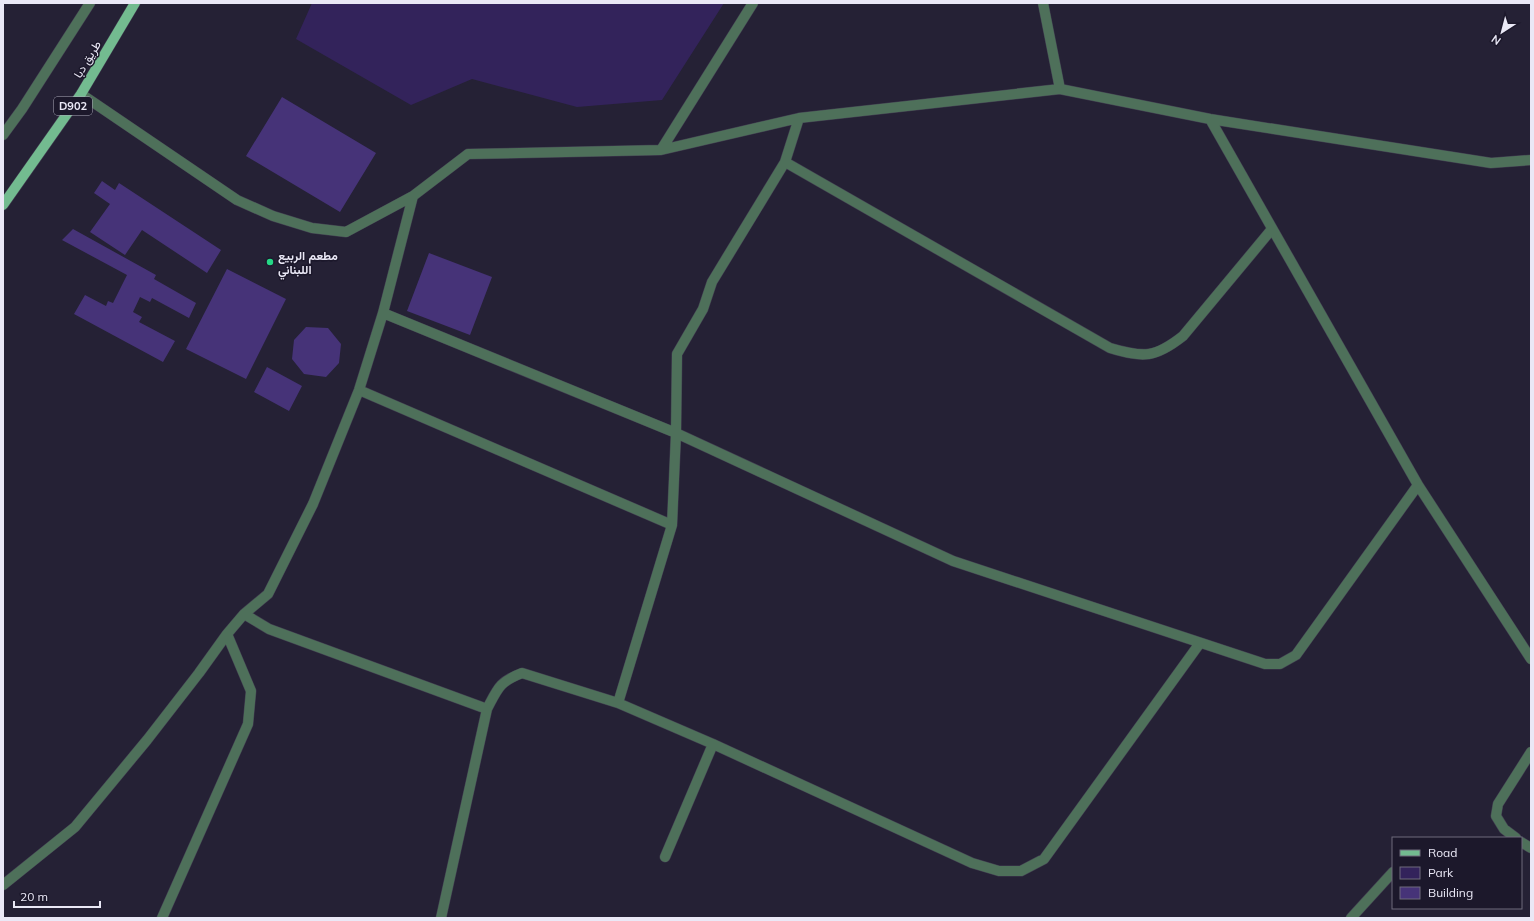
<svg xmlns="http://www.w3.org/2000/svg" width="1534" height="921" viewBox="0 0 1534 921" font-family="Mulish,Vazirmatn,sans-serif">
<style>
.green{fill:#33235b}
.building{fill:#463378}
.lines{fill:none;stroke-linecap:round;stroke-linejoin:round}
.minor-casing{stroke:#413d50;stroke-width:11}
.major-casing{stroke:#413d50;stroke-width:11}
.minor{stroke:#4e705a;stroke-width:10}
.major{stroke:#73bb90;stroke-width:10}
.poi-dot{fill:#25d886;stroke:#1c182b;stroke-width:1.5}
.labels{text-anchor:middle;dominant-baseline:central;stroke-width:3;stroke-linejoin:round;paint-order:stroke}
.shield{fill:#1c182b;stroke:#acaab9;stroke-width:1}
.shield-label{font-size:11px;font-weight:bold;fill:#eae8f6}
.street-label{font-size:12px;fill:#eae8f6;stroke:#1c182b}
.poi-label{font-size:12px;font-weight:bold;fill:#eae8f6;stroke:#1c182b;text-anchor:start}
</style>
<rect width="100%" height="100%" fill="#252135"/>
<!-- green -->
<path class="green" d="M312,3H724L662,100L577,107L472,79L411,105L296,39Z"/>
<!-- building -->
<path class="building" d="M282,97L376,153L340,212L246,156Z
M102,181L115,190L119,183L221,250L207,273L142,230L125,255L90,232L110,204L94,193Z
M73,229L156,275L154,279L196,303L189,318L152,298L150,302L140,297L133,312L142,317L139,322L175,341L163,362L74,314L85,295L106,306L108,301L113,303L127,275L62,240Z
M429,253L492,277L470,335L407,311Z
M227,269L286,299L246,379L186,349Z
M306,327L328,328L341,344L339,363L326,377L304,374L292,359L294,340Z
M267,367L302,386L289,411L254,392Z"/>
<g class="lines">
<defs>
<path id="minor" d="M1043,3L1060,89
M81,94L237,200L273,216L312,228L346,232L413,196L468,154L661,150L799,118L1060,89L1210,119L1491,163L1531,160
M1210,119L1418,485L1531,659
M3,135L22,109L90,3
M661,150L753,3
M785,162L1110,348C1144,358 1155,358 1183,336L1272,229
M383,313L676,433L953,561L1265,664H1280L1296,655L1418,485
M359,390L672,525
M244,614L269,629L487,709
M618,703L672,525L676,433L677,354L703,309L712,282L785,162L799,118
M1516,838L1504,829L1496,816L1498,804L1531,752
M1521,842L1531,848
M665,857L713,744
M3,885L75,827L147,740L199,673L227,634L244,614L268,594L313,504L359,390L383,313L413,196
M162,918L248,724L251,691L227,634
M441,918L487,709C498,688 499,682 522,673L618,703L713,744L972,863L999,871H1021L1044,859L1200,643
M1351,918L1393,872"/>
<path id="major" d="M3,205L81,94L135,3"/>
</defs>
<!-- minor casing -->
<use href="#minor" class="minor-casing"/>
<!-- major casing -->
<use href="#major" class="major-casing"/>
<!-- minor -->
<use href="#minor" class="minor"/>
<!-- major -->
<use href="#major" class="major"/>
</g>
<!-- markers -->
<circle class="poi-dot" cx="270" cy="262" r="4"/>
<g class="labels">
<!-- shield labels -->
<rect class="shield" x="54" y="97" width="38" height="18" rx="3"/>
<g class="shield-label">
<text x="73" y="106">D902</text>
</g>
<!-- street labels -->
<g class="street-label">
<text transform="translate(87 59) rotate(-59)">طريق دبا</text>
</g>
<!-- poi labels -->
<g class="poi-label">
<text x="278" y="255">مطعم الربيع<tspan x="278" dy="14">اللبناني</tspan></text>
</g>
</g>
<!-- border -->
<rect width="1534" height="921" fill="none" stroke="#eae8f6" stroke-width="8"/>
<!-- legend -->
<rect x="1392" y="837" width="130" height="72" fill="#1c182b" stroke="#6e6b7c"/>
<rect x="1400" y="850" width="20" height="6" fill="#73bb90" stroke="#6e6b7c"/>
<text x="1428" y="857" font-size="12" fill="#eae8f6">Road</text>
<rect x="1400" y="867" width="20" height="12" fill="#33235b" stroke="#6e6b7c"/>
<text x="1428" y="877" font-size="12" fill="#eae8f6">Park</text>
<rect x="1400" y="887" width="20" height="12" fill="#463378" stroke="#6e6b7c"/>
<text x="1428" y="897" font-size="12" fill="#eae8f6">Building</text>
<!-- north arrow -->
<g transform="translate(1502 32) rotate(216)" stroke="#1c182b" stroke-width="3" paint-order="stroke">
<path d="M0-3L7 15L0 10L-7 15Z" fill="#eae8f6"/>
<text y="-6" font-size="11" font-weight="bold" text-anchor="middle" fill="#eae8f6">N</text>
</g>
<!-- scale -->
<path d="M14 901v6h86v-6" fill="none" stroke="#eae8f6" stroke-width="2"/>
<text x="20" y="901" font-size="12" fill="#eae8f6" stroke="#1c182b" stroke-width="3" paint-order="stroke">20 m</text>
</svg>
